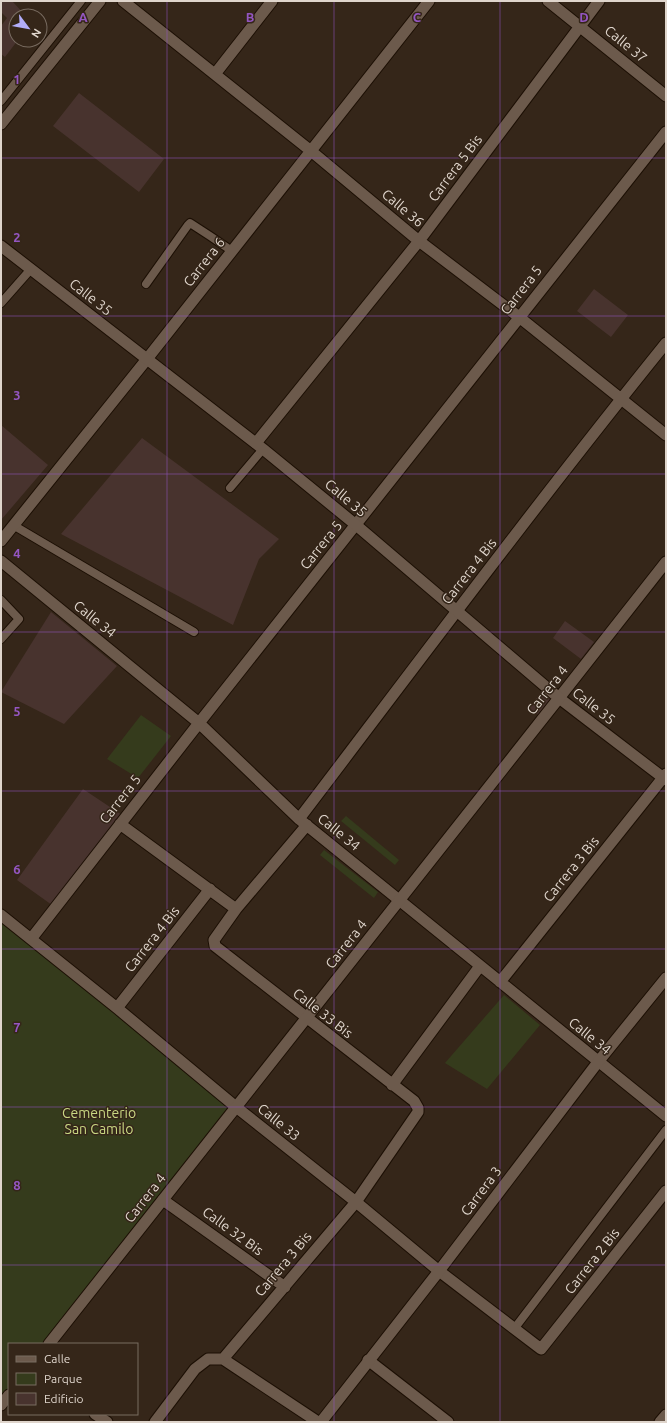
<svg xmlns="http://www.w3.org/2000/svg" width="667" height="1423" viewBox="0 0 667 1423" font-family="Ubuntu,sans-serif">
<style>
.green{fill:#353b1c}
.building{fill:#48332e}
.lines{fill:none;stroke-linecap:round;stroke-linejoin:round}
.service-casing{stroke:#1c0f04;stroke-width:10}
.minor-casing{stroke:#1c0f04;stroke-width:13}
.tertiary-casing{stroke:#1c0f04;stroke-width:13}
.secondary-casing{stroke:#1c0f04;stroke-width:13}
.service{stroke:#6c5a4c;stroke-width:8}
.minor{stroke:#6c5a4c;stroke-width:11}
.tertiary{stroke:#6c5a4c;stroke-width:11}
.secondary{stroke:#6c5a4c;stroke-width:11}
.grid{fill:none;stroke:#9456c2;stroke-width:1;stroke-opacity:0.55}
.labels{text-anchor:middle;dominant-baseline:central;stroke-width:3;stroke-linejoin:round;paint-order:stroke}
.street-label{font-size:14px;fill:#dfd5cc;stroke:#352619}
.park-label{font-size:14px;fill:#c8d782;stroke:#352619}
.grid-label{font-size:13px;text-anchor:middle;font-weight:bold;fill:#9456c2;stroke:#352619;stroke-width:3;stroke-linejoin:round;paint-order:stroke}
</style>
<rect width="100%" height="100%" fill="#352619"/>
<!-- green -->
<path class="green" d="M141,715L171,736L138,778L107,759Z
M346,816L399,860L395,865L341,821Z
M324,850L378,892L374,898L320,855Z
M1,915L236,1107L49,1344H9V1395L1,1405Z
M504,995L540,1025L487,1089L445,1063Z"/>
<!-- building -->
<path class="building" d="M1,1H14L13,2L26,16H16V40H18L5,57L1,54V26L7,18L1,12Z
M79,93L164,159L139,192L53,126Z
M594,289L628,315L611,337L577,311Z
M1,425L48,465L1,520Z
M142,438L279,539L259,559L233,625L61,534Z
M51,612L117,666L64,724L1,692Z
M565,621L594,642L581,659L553,638Z
M543,690L553,697L540,716L529,708Z
M83,789L122,815L52,905L17,880Z"/>
<g class="lines">
<defs>
<path id="service" d="M1,101L81,1
M146,284L188,225L190,223L210,236L232,251
M1,303L31,269
M230,488L263,449
M13,525L194,632
M1,600L19,619L1,639
M514,1329L666,1130"/>
<path id="minor" d="M123,1L311,151L419,241L519,317L666,435
M548,1L666,96
M215,74L272,1
M256,443L419,241L599,1
M1,541L147,359L429,1
M1,561L199,723L299,819L666,1116
M559,698L666,780
M299,819C420,660 540,499 666,343
M120,824L236,909
M1,915L117,1008L236,1107L356,1202L439,1271L541,1349L666,1191
M31,939L199,723L666,132
M500,982L666,774
M117,1008L210,889
M392,1085L480,966
M163,1200L285,1287
M223,1359L318,1422
M368,1360L448,1422
M95,1414L107,1422
M155,1422L195,1369L208,1359H223L356,1202L418,1112V1108L414,1101L215,946L214,940L236,909L307,825
M660,1422L666,1415"/>
<path id="tertiary" d="M559,698L666,562
M321,1422L439,1271L598,1062L666,978"/>
<path id="secondary" d="M1,124L100,1
M1,246L263,449L356,525L559,698L49,1344
M1,1405L9,1395"/>
</defs>
<!-- service casing -->
<use href="#service" class="service-casing"/>
<!-- minor casing -->
<use href="#minor" class="minor-casing"/>
<!-- tertiary casing -->
<use href="#tertiary" class="tertiary-casing"/>
<!-- secondary casing -->
<use href="#secondary" class="secondary-casing"/>
<!-- service -->
<use href="#service" class="service"/>
<!-- minor -->
<use href="#minor" class="minor"/>
<!-- tertiary -->
<use href="#tertiary" class="tertiary"/>
<!-- secondary -->
<use href="#secondary" class="secondary"/>
</g>
<!-- grid -->
<path class="grid" d="M167,1V1422M334,1V1422M500,1V1422M1,158H666M1,316H666M1,474H666M1,632H666M1,791H666M1,949H666M1,1107H666M1,1265H666"/>
<g class="labels">
<!-- street labels -->
<g class="street-label">
<text transform="translate(626 44) rotate(39)">Calle 37</text>
<text transform="translate(455 168) rotate(-53)">Carrera 5 Bis</text>
<text transform="translate(403 208) rotate(40)">Calle 36</text>
<text transform="translate(204 262) rotate(-52)">Carrera 6</text>
<text transform="translate(521 290) rotate(-52)">Carrera 5</text>
<text transform="translate(91 297) rotate(38)">Calle 35</text>
<text transform="translate(346 498) rotate(40)">Calle 35</text>
<text transform="translate(321 545) rotate(-51)">Carrera 5</text>
<text transform="translate(469 571) rotate(-52)">Carrera 4 Bis</text>
<text transform="translate(95 619) rotate(39)">Calle 34</text>
<text transform="translate(547 690) rotate(-52)">Carrera 4</text>
<text transform="translate(594 706) rotate(38)">Calle 35</text>
<text transform="translate(120 799) rotate(-52)">Carrera 5</text>
<text transform="translate(339 832) rotate(39)">Calle 34</text>
<text transform="translate(571 869) rotate(-51)">Carrera 3 Bis</text>
<text transform="translate(152 939) rotate(-52)">Carrera 4 Bis</text>
<text transform="translate(346 944) rotate(-52)">Carrera 4</text>
<text transform="translate(323 1013) rotate(38)">Calle 33 Bis</text>
<text transform="translate(590 1036) rotate(39)">Calle 34</text>
<text transform="translate(279 1122) rotate(39)">Calle 33</text>
<text transform="translate(481 1191) rotate(-53)">Carrera 3</text>
<text transform="translate(145 1198) rotate(-52)">Carrera 4</text>
<text transform="translate(233 1231) rotate(36)">Calle 32 Bis</text>
<text transform="translate(592 1261) rotate(-52)">Carrera 2 Bis</text>
<text transform="translate(283 1264) rotate(-50)">Carrera 3 Bis</text>
</g>
<!-- park labels -->
<g class="park-label">
<text x="99" y="1113">Cementerio<tspan x="99" dy="16">San Camilo</tspan></text>
</g>
</g>
<g class="grid-label">
<text x="83" y="22">A</text>
<text x="250" y="22">B</text>
<text x="417" y="22">C</text>
<text x="584" y="22">D</text>
<text x="17" y="84">1</text>
<text x="17" y="242">2</text>
<text x="17" y="400">3</text>
<text x="17" y="558">4</text>
<text x="17" y="716">5</text>
<text x="17" y="874">6</text>
<text x="17" y="1032">7</text>
<text x="17" y="1190">8</text>
</g>
<!-- border -->
<rect width="667" height="1423" fill="none" stroke="#dfd5cc" stroke-width="4"/>
<!-- legend -->
<rect x="8" y="1343" width="130" height="72" fill="#352619" stroke="#796c61"/>
<rect x="16" y="1356" width="20" height="6" fill="#6c5a4c" stroke="#796c61"/>
<text x="44" y="1363" font-size="12" fill="#dfd5cc">Calle</text>
<rect x="16" y="1373" width="20" height="12" fill="#353b1c" stroke="#796c61"/>
<text x="44" y="1383" font-size="12" fill="#dfd5cc">Parque</text>
<rect x="16" y="1393" width="20" height="12" fill="#48332e" stroke="#796c61"/>
<text x="44" y="1403" font-size="12" fill="#dfd5cc">Edificio</text>
<!-- north arrow -->
<g transform="translate(28 28) rotate(122)"><circle r="19" fill="#352619" stroke="#796c61"/>
<path d="M0-3L7 15L0 10L-7 15Z" fill="#b2adf9"/>
<text y="-6" font-size="11" font-weight="bold" text-anchor="middle" fill="#dfd5cc">N</text>
</g>
</svg>
